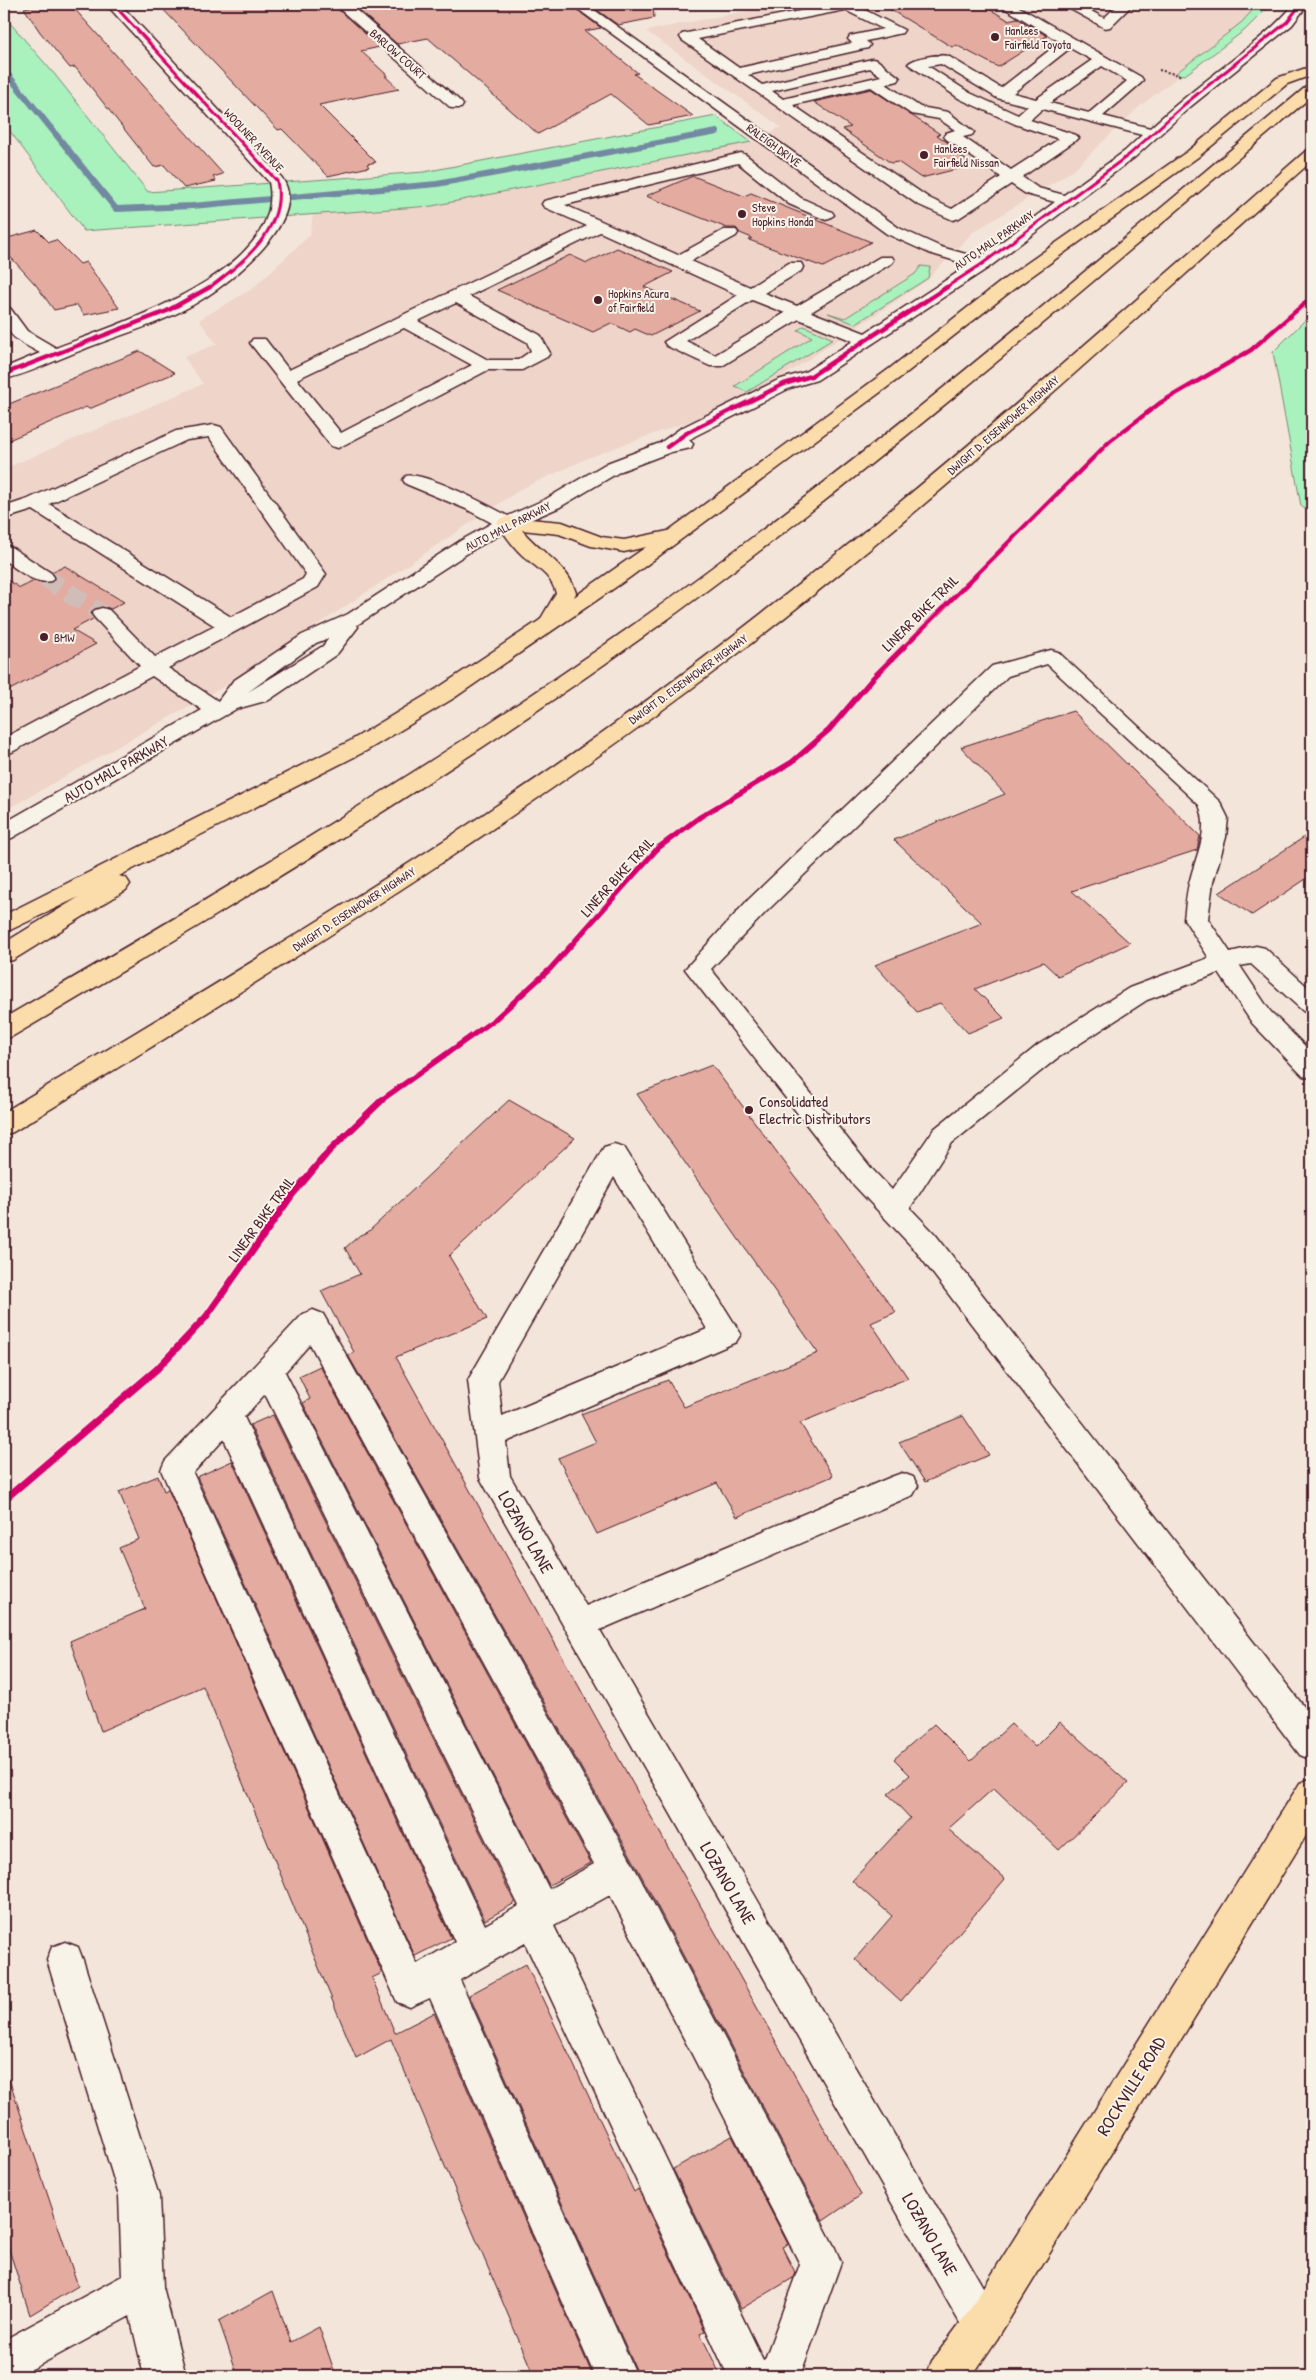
<svg xmlns="http://www.w3.org/2000/svg" width="1316" height="2380" viewBox="0 0 1316 2380" font-family="'Patrick Hand',sans-serif">
<style>
.built{fill:#eed4c9}
.green{fill:#a9f1bd;stroke:#7a8874}
.lines{fill:none;stroke-linecap:round;stroke-linejoin:round}
.stream{stroke:#7388a1;stroke-width:6}
.building{fill:#e4aba0;stroke:#4a1f2b}
.minor-tunnel{stroke:#d1bdb7;stroke-width:19;stroke-dasharray:19 9;stroke-linecap:butt}
.minor-casing{stroke:#4a1f2b;stroke-width:3}
.major-casing{stroke:#4a1f2b;stroke-width:3}
.highway-casing{stroke:#4a1f2b;stroke-width:3}
.path{stroke:#4a1f2b;stroke-width:2;stroke-dasharray:2 2;stroke-linecap:butt}
.minor{fill:#f7f3e8;fill-rule:evenodd}
.major{fill:#fbddab;fill-rule:evenodd}
.highway{fill:#fbddab;fill-rule:evenodd}
.cycleway-far3-casing{stroke:#f7f3e8;stroke-width:5}
.cycleway-far2-casing{stroke:#f7f3e8;stroke-width:6}
.cycleway-far1-casing{stroke:#f7f3e8;stroke-width:8}
.cycleway-casing{stroke:#f7f3e8;stroke-width:10}
.cycleway-far3{stroke:#d6006c;stroke-width:3}
.cycleway-far2{stroke:#d6006c;stroke-width:4.5}
.cycleway-far1{stroke:#d6006c;stroke-width:5.5}
.cycleway{stroke:#d6006c;stroke-width:7}
.poi-dot{fill:#4a1f2b;stroke:#f7f3e8;stroke-width:2}
.labels{text-anchor:middle;dominant-baseline:central;stroke-width:4;stroke-linejoin:round;paint-order:stroke}
.far-poi-label{font-size:12px;fill:#4a1f2b;stroke:#f7f3e8;text-anchor:start}
.far-street-label{font-size:12px;fill:#4a1f2b;stroke:#f7f3e8}
.street-label{font-size:15px;fill:#4a1f2b;stroke:#f7f3e8}
.poi-label{font-size:15px;fill:#4a1f2b;stroke:#f7f3e8;text-anchor:start}
.near-street-label{font-size:18px;fill:#4a1f2b;stroke:#f7f3e8}
</style>
<rect width="100%" height="100%" fill="#f3e5da"/>
<filter id="ink" filterUnits="userSpaceOnUse"><feTurbulence type="fractalNoise" baseFrequency=".02" numOctaves="2"/><feDisplacementMap in="SourceGraphic" scale="10" xChannelSelector="R" yChannelSelector="G"/><feConvolveMatrix kernelMatrix="1 2 1 2 8 2 1 2 1" color-interpolation-filters="sRGB"/></filter>
<g filter="url(#ink)">
<!-- built -->
<path class="built" d="M782,4H1263L1221,44L1140,106L1072,171L972,233L926,281L770,385L706,415L590,457L521,489L235,680L4,811V469L203,384L184,357L217,344L199,320L252,289L310,235L313,214L433,206L751,142L781,127L646,31Z"/>
<!-- green -->
<path class="green" d="M1258,4H1271L1245,30L1185,75L1175,74L1242,22Z
M4,16L56,76L148,192L424,172L716,116L751,142L432,206L84,231L4,123Z
M921,266L930,267L928,278L855,324L828,313L845,318L915,274Z
M1312,313V514L1301,506L1273,352Z
M804,326L833,339L747,392L735,386L812,337L798,330Z"/>
<g class="lines">
<!-- stream -->
<path class="stream" d="M4,70L116,209L192,206L437,184L717,132"/>
</g>
<!-- building -->
<path class="building" d="M45,4H57L60,7L71,5L223,174L213,177L216,181L184,188L164,165L154,167L75,67L70,68L40,32L24,8Z
M158,4H332L380,47L361,51L388,76H385L399,89L319,105L376,162L367,164L369,167L328,176L282,129L278,130Z
M352,4H569L601,28L585,31L638,73L634,74L693,116L649,125L611,94L538,134L428,38L397,44Z
M589,4H653L654,18L618,25Z
M881,4H981L1008,20L1017,18L1047,36L998,67L956,45L952,47Z
M871,89L940,134L937,135L961,152L956,153L973,165L921,178L898,162L891,163L842,129L851,127L814,102Z
M693,176L744,196L751,193L871,242L823,267L749,240L752,238L740,233L736,228H727L646,196Z
M37,230L49,242L56,240L80,264L86,262L119,308L84,315L77,305L54,310L36,285L4,250V239Z
M617,248L673,272L644,287L700,311L651,336L635,329L630,332L611,323L593,332L497,290L570,255L587,263Z
M140,351L175,373L89,409L86,407L4,442V406Z
M65,566L124,602L111,609L103,606L94,608L90,614L93,619L72,630L96,644L4,693V578L20,588L34,581L51,583L56,577L53,572Z
M1073,711L1200,836L1197,850L1072,891L1130,943L1058,976L1043,962L975,989L1004,1018L968,1033L940,1003L917,1012L875,965L982,923L894,840L1005,794L961,747Z
M1312,832V875L1252,915L1219,893Z
M712,1065L896,1312L871,1323L908,1378L800,1423L833,1476L737,1517L717,1483L597,1534L558,1458L596,1442L581,1414L668,1380L684,1407L818,1353L637,1094Z
M509,1100L575,1138L449,1256L487,1319L396,1357L861,2195L823,2221L632,1858L348,1355L354,1352L321,1291L360,1274L345,1248L360,1235L368,1232Z
M320,1366L591,1863L549,1885L303,1403L310,1399L299,1376Z
M273,1415L515,1903L485,1920L250,1425Z
M963,1416L989,1455L925,1482L899,1442Z
M232,1461L451,1938L415,1956L197,1477Z
M158,1476L164,1491L168,1489L382,1973L372,1978L395,2033L434,2013L593,2376H534L391,2039L356,2058L203,1686L101,1731L70,1641L145,1609L119,1548L139,1539L119,1492Z
M1060,1722L1128,1783L1059,1850L994,1788L948,1829L1005,1879L901,2001L855,1959L892,1916L852,1881L910,1818L888,1794L910,1775L894,1759L934,1724L971,1761L1011,1724L1035,1747Z
M526,1964L634,2192L638,2189L705,2331L700,2333L721,2376H639L469,1995Z
M9,2079L78,2286L30,2315L4,2234V2080Z
M732,2136L788,2244L782,2247L795,2272L793,2278L741,2309L673,2169Z
M273,2291L291,2342L319,2327L336,2376H238L219,2321Z"/>
<g class="lines">
<!-- minor-tunnel -->
<path class="minor-tunnel" d="M44,577L102,614"/>
<defs>
<path id="minor" d="M106,4H120L282,178C311,219 231,282 201,300C165,323 121,334 82,350C57,359 30,374 4,379V368L40,353C17,340 4,337 4,307L10,308L27,331L56,348C118,324 288,271 269,182Z
M334,4H349L461,102L463,105L461,108H451Z
M571,4H586L899,228L941,247L980,258L1055,202L1026,194L1011,184L959,218L953,220L917,204L682,40L680,37L682,34L836,4H862L859,7L904,30L902,33L866,41L870,45L868,48L748,75L762,85L872,59L877,60L900,78L898,81L886,84L920,107L948,112L974,132L972,135L963,137L1011,170L1059,139L1015,124L960,99L908,64C914,57 939,54 948,56L1001,88L1060,42L998,4H1014L1141,77L1143,80L1141,83L1103,116L1150,128C1174,106 1199,86 1225,66C1250,46 1275,28 1294,4H1308L1292,25L1190,107L1135,157L988,268L817,380L790,388L695,436L689,440L693,444L691,448L671,452L621,471L560,507L514,527L474,549L357,625L358,627L337,654L269,700L236,709L12,838L4,840V823L202,710L152,676L12,752L4,754V738L140,666L95,618L92,614L95,610L102,608L109,610L155,657L215,626L33,510L4,519V507L28,499L176,431L214,425L221,427L326,574L318,587L168,668L218,701L233,681L302,635L348,614L460,541L492,523L466,509L406,484L403,480L406,476C425,471 489,506 508,516L546,499L607,463L660,443L681,428L778,380L805,372L853,341L799,319L722,366H710L667,346L664,342L738,295L600,232L469,296L540,335L550,353L547,357L522,370H488L338,448L331,446L250,343L253,339H265L289,370L587,226L544,207L542,204L544,201L741,153L746,155L801,198L832,212L834,215L826,220L789,204L738,163L565,205L678,255L724,230H736L738,233L736,236L691,261L750,287L789,263H801L803,267L801,271L764,293L797,306L880,257H892L894,260L892,263L811,312L865,333L969,265L929,253L887,234ZM845,10L883,29L850,36L848,39L852,43L739,68L698,39ZM1070,48L1092,60L1036,99L1013,93ZM941,64L997,98L1028,106L1018,115L970,93L928,66ZM1102,66L1127,81L1089,113L1050,103ZM870,68L881,76L783,99L772,91ZM871,87L911,114L939,119L955,130L946,133L944,136L946,139L1001,177L952,209L929,198L793,105ZM1042,109L1142,135L1125,151L1064,195L1038,188L1022,177L1079,138L1076,135L1030,120ZM752,300L785,313L715,355L686,341ZM456,303L527,342L531,351L518,360H488L418,321ZM404,328L472,365L341,433L297,379ZM209,437L306,574L303,579L231,617L49,504L187,440ZM329,638L323,646L248,692L316,643Z
M1061,4H1078L1104,18L1119,4H1129L1131,6L1110,27L1105,28Z
M4,545L11,547L51,573L54,577L51,581C34,585 17,569 4,560Z
M1051,650L1058,652L1220,802L1228,818L1226,837L1213,882L1208,919L1230,952L1256,946L1265,948L1312,991V1014L1303,1011L1251,964L1240,966L1270,1011L1312,1053V1078L1303,1076L1252,1023L1219,973L1147,1000L1056,1059L952,1143L910,1208L935,1234L1312,1717V1760L1300,1755L915,1250L852,1183L685,969L748,900L992,666ZM1047,664L1199,805C1210,831 1196,855 1190,880C1186,893 1186,906 1184,919L1209,958L1129,988L1038,1045L934,1129L892,1190L872,1169L711,969L766,912L1008,676Z
M614,1144L624,1147L741,1334L736,1342L506,1442L510,1476L586,1606L891,1477L902,1473L913,1477L918,1486L913,1495L600,1630L997,2311L1003,2325L997,2339L983,2345L969,2339L480,1478L468,1380L604,1147ZM614,1177L707,1329L502,1416L498,1381Z
M313,1310L323,1314L630,1859L835,2248L841,2262L800,2376H728L525,1943L460,1980L637,2376H595L430,1998L410,2007L397,2002L161,1470L165,1461L303,1314ZM310,1344L594,1864L549,1889L285,1372ZM265,1394L519,1906L485,1925L244,1417ZM224,1439L455,1942L417,1964L193,1473ZM610,1895L800,2264L765,2359L763,2360L554,1926Z
M65,1942L78,1947L83,1960L159,2196L163,2287L186,2376H144L130,2316L19,2376H4V2340L122,2276L119,2196L47,1960L52,1947Z"/>
<path id="major" d="M1312,1778V1826L997,2339L972,2376H926L932,2361L969,2311L1300,1783Z"/>
<path id="highway" d="M1312,66V75L1287,84L1198,157L1015,288L901,377L629,578L454,698L366,751L119,876L126,878L130,884L126,890L13,960L4,962V943L79,897L4,933V915L350,741L438,688L540,620L556,593C550,573 536,568 522,555C512,546 505,534 497,523L500,519L507,517L562,522L602,537L624,540L668,531L889,369L1003,280L1188,151L1277,78ZM522,530L559,534L591,546L624,552L646,547L574,597L576,593C568,564 540,553 522,530Z
M1312,85V96C1094,280 879,468 647,634C443,780 229,909 13,1036L4,1039V1018C218,894 431,768 633,625C868,458 1086,270 1307,86Z
M1312,149V161C1147,307 986,458 813,595C562,796 287,964 13,1132L4,1135V1112C229,976 457,842 669,684C892,519 1098,333 1307,150Z"/>
</defs>
<!-- minor casing -->
<use href="#minor" class="minor-casing"/>
<!-- major casing -->
<use href="#major" class="major-casing"/>
<!-- highway casing -->
<use href="#highway" class="highway-casing"/>
<!-- path -->
<path class="path" d="M1159,70L1182,76"/>
<!-- minor -->
<use href="#minor" class="minor"/>
<!-- major -->
<use href="#major" class="major"/>
<!-- highway -->
<use href="#highway" class="highway"/>
<defs>
<path id="cycleway-far3" d="M113,4L277,181C287,229 243,262 209,288
M945,288L982,264L1130,154L1185,104L1287,22L1301,4"/>
<path id="cycleway-far2" d="M4,374L167,311L210,287
M667,447L688,432L784,384L811,376L947,287
M902,649L1110,441L1160,403L1251,350L1312,297"/>
<path id="cycleway-far1" d="M380,1101L494,1020L550,969L658,848L700,817L792,762L829,730L873,678L904,647"/>
<path id="cycleway" d="M4,1500L157,1369L206,1317L292,1195L329,1151L382,1100"/>
</defs>
<!-- cycleway-far3 casing -->
<use href="#cycleway-far3" class="cycleway-far3-casing"/>
<!-- cycleway-far2 casing -->
<use href="#cycleway-far2" class="cycleway-far2-casing"/>
<!-- cycleway-far1 casing -->
<use href="#cycleway-far1" class="cycleway-far1-casing"/>
<!-- cycleway casing -->
<use href="#cycleway" class="cycleway-casing"/>
<!-- cycleway-far3 -->
<use href="#cycleway-far3" class="cycleway-far3"/>
<!-- cycleway-far2 -->
<use href="#cycleway-far2" class="cycleway-far2"/>
<!-- cycleway-far1 -->
<use href="#cycleway-far1" class="cycleway-far1"/>
<!-- cycleway -->
<use href="#cycleway" class="cycleway"/>
</g>
</g>
<!-- markers -->
<g class="poi-dot">
<circle cx="995" cy="37" r="5"/>
<circle cx="924" cy="155" r="5"/>
<circle cx="742" cy="214" r="5"/>
<circle cx="598" cy="300" r="5"/>
<circle cx="44" cy="637" r="5"/>
<circle cx="749" cy="1110" r="5"/>
</g>
<g class="labels">
<!-- far-poi labels -->
<g class="far-poi-label">
<text x="1005" y="30">Hanlees<tspan x="1005" dy="14">Fairfield Toyota</tspan></text>
<text x="934" y="148">Hanlees<tspan x="934" dy="14">Fairfield Nissan</tspan></text>
<text x="752" y="207">Steve<tspan x="752" dy="14">Hopkins Honda</tspan></text>
<text x="608" y="293">Hopkins Acura<tspan x="608" dy="14">of Fairfield</tspan></text>
<text x="54" y="637">BMW</text>
</g>
<!-- far-street labels -->
<g class="far-street-label">
<text transform="translate(398 54) rotate(41)">BARLOW COURT</text>
<text transform="translate(254 140) rotate(47)">WOOLNER AVENUE</text>
<text transform="translate(774 145) rotate(36)">RALEIGH DRIVE</text>
<text transform="translate(994 240) rotate(-35)">AUTO MALL PARKWAY</text>
<text transform="translate(1003 425) rotate(-41)">DWIGHT D. EISENHOWER HIGHWAY</text>
<text transform="translate(508 526) rotate(-27)">AUTO MALL PARKWAY</text>
<text transform="translate(688 679) rotate(-36)">DWIGHT D. EISENHOWER HIGHWAY</text>
<text transform="translate(354 909) rotate(-33)">DWIGHT D. EISENHOWER HIGHWAY</text>
</g>
<!-- street labels -->
<g class="street-label">
<text transform="translate(920 613) rotate(-45)">LINEAR BIKE TRAIL</text>
<text transform="translate(116 769) rotate(-30)">AUTO MALL PARKWAY</text>
<text transform="translate(617 877) rotate(-48)">LINEAR BIKE TRAIL</text>
<text transform="translate(261 1219) rotate(-54)">LINEAR BIKE TRAIL</text>
</g>
<!-- poi labels -->
<g class="poi-label">
<text x="759" y="1101">Consolidated<tspan x="759" dy="17">Electric Distributors</tspan></text>
</g>
<!-- near-street labels -->
<g class="near-street-label">
<text transform="translate(526 1532) rotate(60)">LOZANO LANE</text>
<text transform="translate(728 1883) rotate(60)">LOZANO LANE</text>
<text transform="translate(1131 2086) rotate(-58)">ROCKVILLE ROAD</text>
<text transform="translate(930 2234) rotate(60)">LOZANO LANE</text>
</g>
</g>
<!-- margin -->
<rect width="1316" height="2380" fill="none" stroke="#f7f3e8" stroke-width="20"/>
<rect x="10" y="10" width="1296" height="2360" fill="none" stroke="#4a1f2b" stroke-width="2" filter="url(#ink)"/>
</svg>
